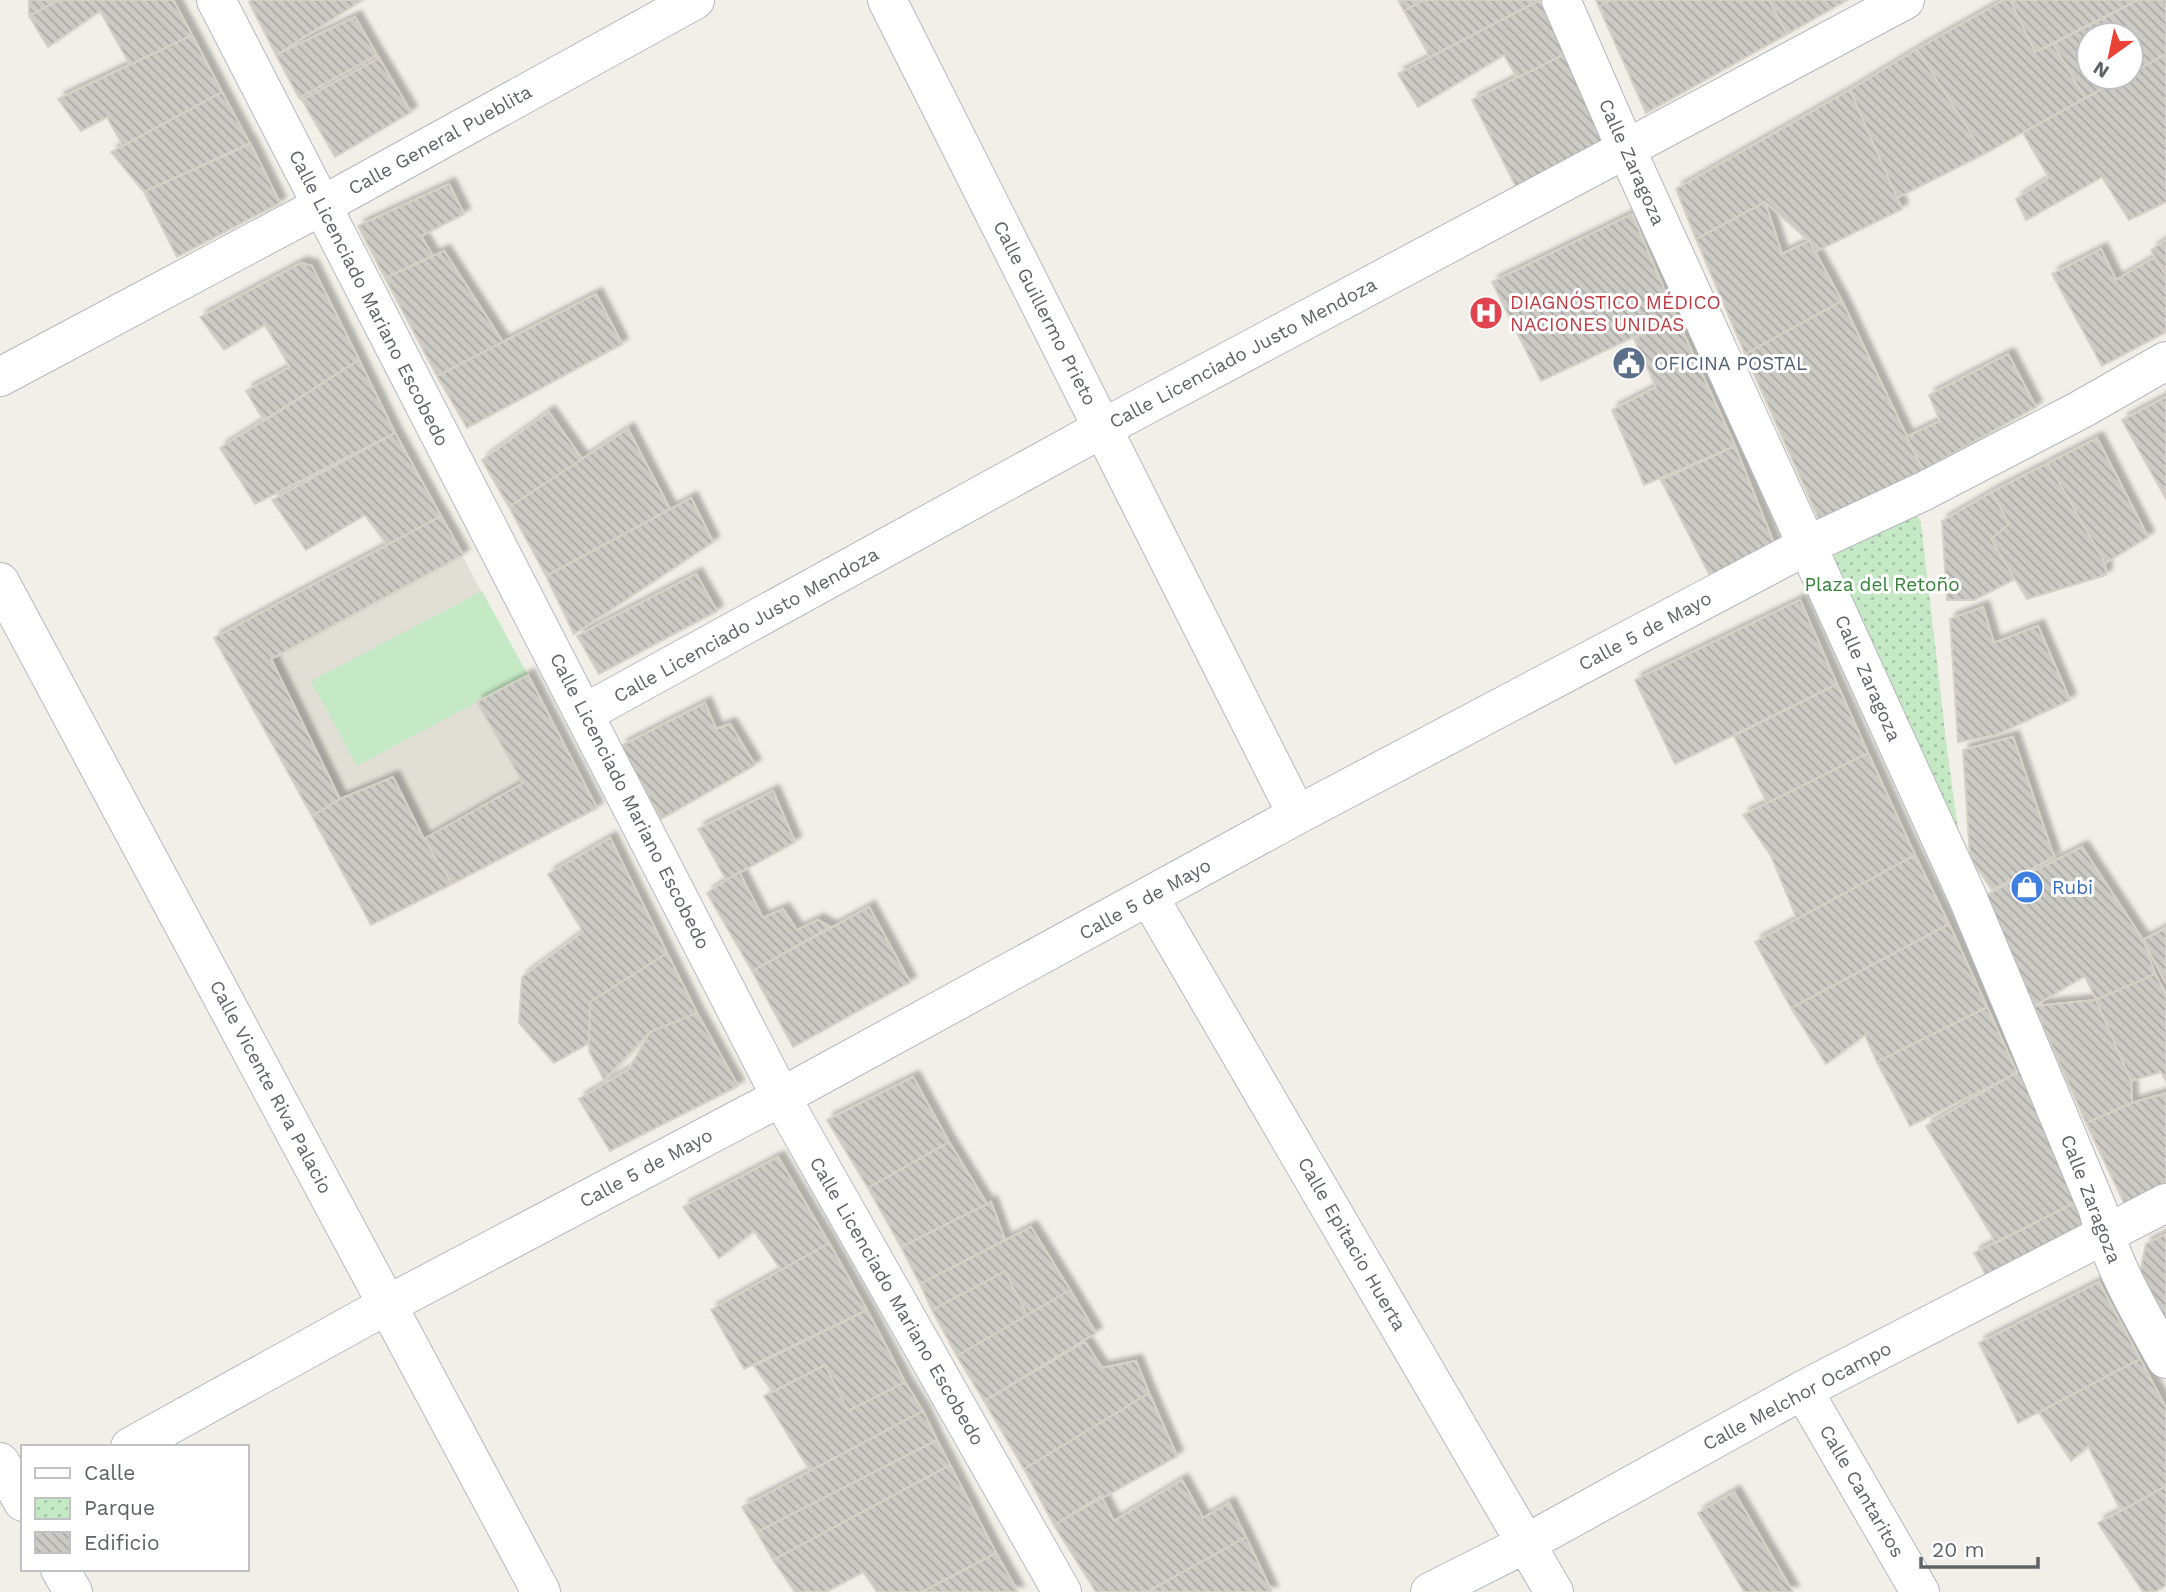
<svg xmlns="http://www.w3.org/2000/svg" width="2166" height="1592" viewBox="0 0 2166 1592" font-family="'Work Sans',sans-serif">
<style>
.education{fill:#e1ded6}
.grass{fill:#c5e8c5}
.park{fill:url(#park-dots)}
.building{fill:url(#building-back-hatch);stroke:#d6d1c6;stroke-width:2;filter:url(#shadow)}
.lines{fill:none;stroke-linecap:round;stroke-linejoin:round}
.minor-casing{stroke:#b5b8bc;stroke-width:40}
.tertiary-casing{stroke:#b5b8bc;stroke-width:40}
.secondary-casing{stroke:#b6babf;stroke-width:40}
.minor{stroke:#fff;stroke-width:38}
.tertiary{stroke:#fff;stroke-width:38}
.secondary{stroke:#fff;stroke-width:38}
.labels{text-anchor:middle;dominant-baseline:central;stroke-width:6;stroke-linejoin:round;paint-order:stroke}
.street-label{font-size:19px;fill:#5f6368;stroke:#fff}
.health-label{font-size:19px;fill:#be3a42;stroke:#fff;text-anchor:start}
.service-label{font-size:19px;fill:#4e5e75;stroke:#fff;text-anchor:start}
.park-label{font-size:19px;fill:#348238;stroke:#fff}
.shop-label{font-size:19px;fill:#366cbe;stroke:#fff;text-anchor:start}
</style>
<defs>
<pattern id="park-dots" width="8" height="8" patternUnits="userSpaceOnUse" patternTransform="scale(1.75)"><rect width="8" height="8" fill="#c5e8c5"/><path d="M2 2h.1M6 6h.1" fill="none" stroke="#a3c0a4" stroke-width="1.8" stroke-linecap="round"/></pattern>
<pattern id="building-back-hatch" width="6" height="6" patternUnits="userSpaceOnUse" patternTransform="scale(1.75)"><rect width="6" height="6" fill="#cccac5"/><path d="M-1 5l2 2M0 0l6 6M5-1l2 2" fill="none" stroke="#a9a8a4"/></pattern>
<filter id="shadow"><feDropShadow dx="6" dy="-6" stdDeviation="2" flood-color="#0004"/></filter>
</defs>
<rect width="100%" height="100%" fill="#f1efe8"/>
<!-- education -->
<path class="education" d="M441,516L597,808L371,925L214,638Z"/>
<!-- grass -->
<path class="grass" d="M482,591L528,675L357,766L311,681Z"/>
<!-- park -->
<path class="park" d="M1917,515L1921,523L1947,749L1967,896L1820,562Z"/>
<!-- building -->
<path class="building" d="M29,0H59L29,16Z
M59,0H173L192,35L130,65L100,11L48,47L29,16Z
M252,0H362L276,55L249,2Z
M1398,0H1424L1404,11Z
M1424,0H1540L1430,57L1404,11Z
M1540,0L1565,54L1517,78L1504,55L1418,107L1398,74Z
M1596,0H1611L1599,7Z
M1611,0H1769L1787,34L1646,113L1599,7Z
M1769,0H1847L1787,34Z
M2004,0H2010L2035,52L2053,44L2085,98L1984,154L1917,49Z
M2010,0H2138L2035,52Z
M2138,0H2166V54L2131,73V35H2089V77H2124L2085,98L2053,44Z
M355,17L377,55L299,98L276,55Z
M192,35L222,92L123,146L107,117L81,131L58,99Z
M1917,49L1984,154L1897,198L1850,90Z
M1565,54L1606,146L1518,191L1472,100Z
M2166,54V202L2129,220L2102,177L2026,220L2016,199L2049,178L2023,133L2124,77H2131V73Z
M377,55L379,58L302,100L299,98Z
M379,58L411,112L335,157L302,100Z
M1850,90L1902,209L1815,252L1809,241L1765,202L1696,239L1676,189Z
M222,92L250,144L144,192L111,152Z
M250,143L280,203L177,257L144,192Z
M449,184L464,214L421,236L433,256L385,278L358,226Z
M1765,202L1782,254L1809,241L1842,301L1745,354L1696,239Z
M1632,214L1676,317L1541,381L1492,282Z
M2166,240V276L2151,250Z
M2101,249L2116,280L2155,257L2166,276V332L2102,366L2052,274Z
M444,251L503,342L437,376L385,278Z
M301,263L312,266L359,360L264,421L246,391L290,367L265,325L224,350L200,317Z
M596,294L622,344L467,428L437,376Z
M1842,301L1923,470L1820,522L1745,354Z
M1676,317L1735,446L1644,485L1612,410L1656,387L1634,339Z
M2008,354L2036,407L1923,470L1906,437L1940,421L1929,395Z
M359,360L395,433L255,504L220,448Z
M2166,397V499L2122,420Z
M549,412L582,459L509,507L482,460Z
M628,429L670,509L546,576L509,507Z
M395,433L441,516L387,545L365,515L306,550L272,500Z
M2097,438L2148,537L2105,563L2048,463Z
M1735,446L1777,551L1714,584L1661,480Z
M2048,463L2105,563L2106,575L2027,599L1991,539L2009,524L1992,492Z
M1992,492L2009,524L1991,539L2015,579L1974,600H1947L1942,521Z
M691,498L713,542L574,634L546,576Z
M441,516L463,555L271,659L340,799L312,816L214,638Z
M696,574L717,611L599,674L577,636Z
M1800,600L1837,684L1675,764L1635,680Z
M1983,607L1994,643L2038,626L2070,700L1996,735L1958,742L1950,619Z
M528,675L597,808L452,884L424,839L523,783L477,702Z
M1837,684L1868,753L1767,803L1734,736Z
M705,703L716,729L730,724L755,765L661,819L621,746Z
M2013,737L2054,857L1992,890L1970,857L1963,750Z
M1868,753L1915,855L1797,919L1771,856L1743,815Z
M393,777L424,839L452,884L371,925L312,816L340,799Z
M773,791L795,842L726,880L698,829Z
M610,838L667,953L590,1002L589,1043L554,1063L519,1023L522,977L583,932L548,874Z
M2082,847L2143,940L2155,974L2096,1000L2085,976L2034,1006L1986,895Z
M1915,855L1949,924L1791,1008L1755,942Z
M739,872L763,918L783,909L797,930L818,920L830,927L752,971L707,893Z
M869,907L910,982L793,1047L752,971Z
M1949,924L1987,1007L1877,1062L1865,1035L1826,1064L1791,1008Z
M2166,928V983L2143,940Z
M667,953L697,1013L650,1032L604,1080L589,1051L590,1002Z
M2155,974L2166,994V1081L2161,1072L2131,1081L2096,1000Z
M2096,1000L2131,1081L2132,1103L2086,1123L2034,1006Z
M1987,1007L2017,1073L1910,1126L1877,1062Z
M697,1013L738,1086L610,1151L579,1099L629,1069L650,1032Z
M2021,1070L2080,1200L1996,1243L1926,1126Z
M913,1077L949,1142L868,1188L827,1120Z
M2166,1093V1182L2126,1207L2086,1123L2132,1103Z
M949,1142L987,1204L901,1247L868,1188Z
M778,1157L829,1243L781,1270L754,1231L719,1258L683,1207Z
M2080,1200L2089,1221L1993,1288L1974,1253Z
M991,1202L1005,1240L920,1284L901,1247Z
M1031,1227L1070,1290L1027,1315L1005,1271L932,1310L920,1284Z
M2166,1234V1320L2140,1272L2146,1244Z
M829,1243L867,1310L744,1369L711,1310Z
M1005,1271L1027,1315L957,1356L932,1310Z
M2099,1282L2140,1359L2018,1423L1979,1343Z
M1070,1290L1096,1333L984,1401L957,1356Z
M867,1310L905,1382L848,1411L825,1365L773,1392L754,1366Z
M1085,1342L1102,1368L1136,1361L1149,1393L1024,1469L984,1401Z
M2140,1359L2166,1408V1486L2121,1511L2088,1446L2071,1461L2039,1412Z
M825,1365L848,1411L905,1382L923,1411L810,1471L764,1396Z
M1149,1393L1177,1456L1054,1525L1024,1469Z
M923,1411L937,1440L757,1532L742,1507Z
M937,1440L950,1465L773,1560L757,1532Z
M950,1465L996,1553L922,1592H877L863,1572L826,1592H795L773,1560Z
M1182,1480L1203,1518L1229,1503L1246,1537L1147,1592H1096L1054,1525L1101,1496L1114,1521Z
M2166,1486V1585L2155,1592H2143L2098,1523Z
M1734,1492L1793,1592H1744L1698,1513Z
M1246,1537L1272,1592H1147Z
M996,1553L1018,1592H922Z"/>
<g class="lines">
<defs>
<path id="minor" d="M887,0L1297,815
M0,377L321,206L695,0
M0,582L541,1592
M585,713L1103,428L1905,0
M1149,897L1554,1592
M1803,1390L1920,1592
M130,1447L387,1305L781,1097L1297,815L1808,545L1924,491L2080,410L2166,361
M0,1462L23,1502
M60,1569L73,1592
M1430,1592L1527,1543L1803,1390L2166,1203"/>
<path id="tertiary" d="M1561,0L1626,149L1967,896L2098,1210C2111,1264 2139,1310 2166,1359"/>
<path id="secondary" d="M216,0L781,1097L1062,1592"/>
</defs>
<!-- minor casing -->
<use href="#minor" class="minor-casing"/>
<!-- tertiary casing -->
<use href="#tertiary" class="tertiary-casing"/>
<!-- secondary casing -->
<use href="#secondary" class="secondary-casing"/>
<!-- minor -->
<use href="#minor" class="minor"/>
<!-- tertiary -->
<use href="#tertiary" class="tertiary"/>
<!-- secondary -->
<use href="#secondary" class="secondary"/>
</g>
<!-- icons -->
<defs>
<symbol id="hospital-disc" viewBox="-11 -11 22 22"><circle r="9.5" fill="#e0444e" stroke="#fff"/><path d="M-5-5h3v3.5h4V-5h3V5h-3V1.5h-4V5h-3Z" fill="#fff"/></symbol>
<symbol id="civic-disc" viewBox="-11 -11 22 22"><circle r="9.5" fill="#5c6f8a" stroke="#fff"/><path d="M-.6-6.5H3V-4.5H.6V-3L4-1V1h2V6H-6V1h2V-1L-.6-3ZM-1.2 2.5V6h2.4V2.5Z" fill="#fff"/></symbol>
<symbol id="shop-disc" viewBox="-11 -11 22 22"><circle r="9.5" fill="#3f7fe0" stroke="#fff"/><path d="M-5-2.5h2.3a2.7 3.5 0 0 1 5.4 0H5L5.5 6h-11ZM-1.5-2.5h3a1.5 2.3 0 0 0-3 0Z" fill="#fff"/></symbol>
</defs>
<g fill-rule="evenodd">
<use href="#hospital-disc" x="1467" y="294" width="38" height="38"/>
<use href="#civic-disc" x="1610" y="344" width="38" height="38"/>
<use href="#shop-disc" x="2008" y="868" width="38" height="38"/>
</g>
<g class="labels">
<!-- street labels -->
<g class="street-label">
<text transform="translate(440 140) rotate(-29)">Calle General Pueblita</text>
<text transform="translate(1632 162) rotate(66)">Calle Zaragoza</text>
<text transform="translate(369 298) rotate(63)">Calle Licenciado Mariano Escobedo</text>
<text transform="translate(1045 313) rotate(63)">Calle Guillermo Prieto</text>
<text transform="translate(1243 353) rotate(-28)">Calle Licenciado Justo Mendoza</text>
<text transform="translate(746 625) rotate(-29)">Calle Licenciado Justo Mendoza</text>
<text transform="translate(1645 631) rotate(-28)">Calle 5 de Mayo</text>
<text transform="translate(1868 678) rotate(66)">Calle Zaragoza</text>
<text transform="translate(630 801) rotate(63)">Calle Licenciado Mariano Escobedo</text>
<text transform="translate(1145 899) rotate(-29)">Calle 5 de Mayo</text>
<text transform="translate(271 1087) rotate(62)">Calle Vicente Riva Palacio</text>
<text transform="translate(646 1168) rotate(-28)">Calle 5 de Mayo</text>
<text transform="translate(2091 1199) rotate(69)">Calle Zaragoza</text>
<text transform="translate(1352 1244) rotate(60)">Calle Epitacio Huerta</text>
<text transform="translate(897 1301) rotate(60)">Calle Licenciado Mariano Escobedo</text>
<text transform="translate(1797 1396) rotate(-28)">Calle Melchor Ocampo</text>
<text transform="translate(1862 1491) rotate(60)">Calle Cantaritos</text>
</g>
<!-- health labels -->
<g class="health-label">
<text x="1510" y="302">DIAGNÓSTICO MÉDICO<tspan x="1510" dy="22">NACIONES UNIDAS</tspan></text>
</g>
<!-- service labels -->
<g class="service-label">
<text x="1654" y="363">OFICINA POSTAL</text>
</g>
<!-- park labels -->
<g class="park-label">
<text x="1882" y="584">Plaza del Retoño</text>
</g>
<!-- shop labels -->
<g class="shop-label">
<text x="2052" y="887">Rubi</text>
</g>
</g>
<!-- legend -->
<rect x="21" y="1445" width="228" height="126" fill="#ffffff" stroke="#bfc1c3" stroke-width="2"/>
<rect x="35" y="1468" width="35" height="10" fill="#ffffff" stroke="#bfc1c3" stroke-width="2"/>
<text x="84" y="1480" font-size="21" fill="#5f6368">Calle</text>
<rect x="35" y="1498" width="35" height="21" fill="url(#park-dots)" stroke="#bfc1c3" stroke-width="2"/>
<text x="84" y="1515" font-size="21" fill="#5f6368">Parque</text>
<rect x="35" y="1532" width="35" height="21" fill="url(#building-back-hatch)" stroke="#bfc1c3" stroke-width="2"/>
<text x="84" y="1550" font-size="21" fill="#5f6368">Edificio</text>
<!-- north arrow -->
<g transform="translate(2110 56) rotate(213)"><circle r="33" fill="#ffffff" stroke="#bfc1c3" stroke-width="2"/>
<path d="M0-5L12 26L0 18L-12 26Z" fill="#ea4335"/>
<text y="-10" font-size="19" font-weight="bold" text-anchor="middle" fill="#5f6368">N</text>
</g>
<!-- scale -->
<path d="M1921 1557v10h117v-10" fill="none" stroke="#5f6368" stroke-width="3.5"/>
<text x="1932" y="1557" font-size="21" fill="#5f6368" stroke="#ffffff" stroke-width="5" paint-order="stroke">20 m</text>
</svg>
